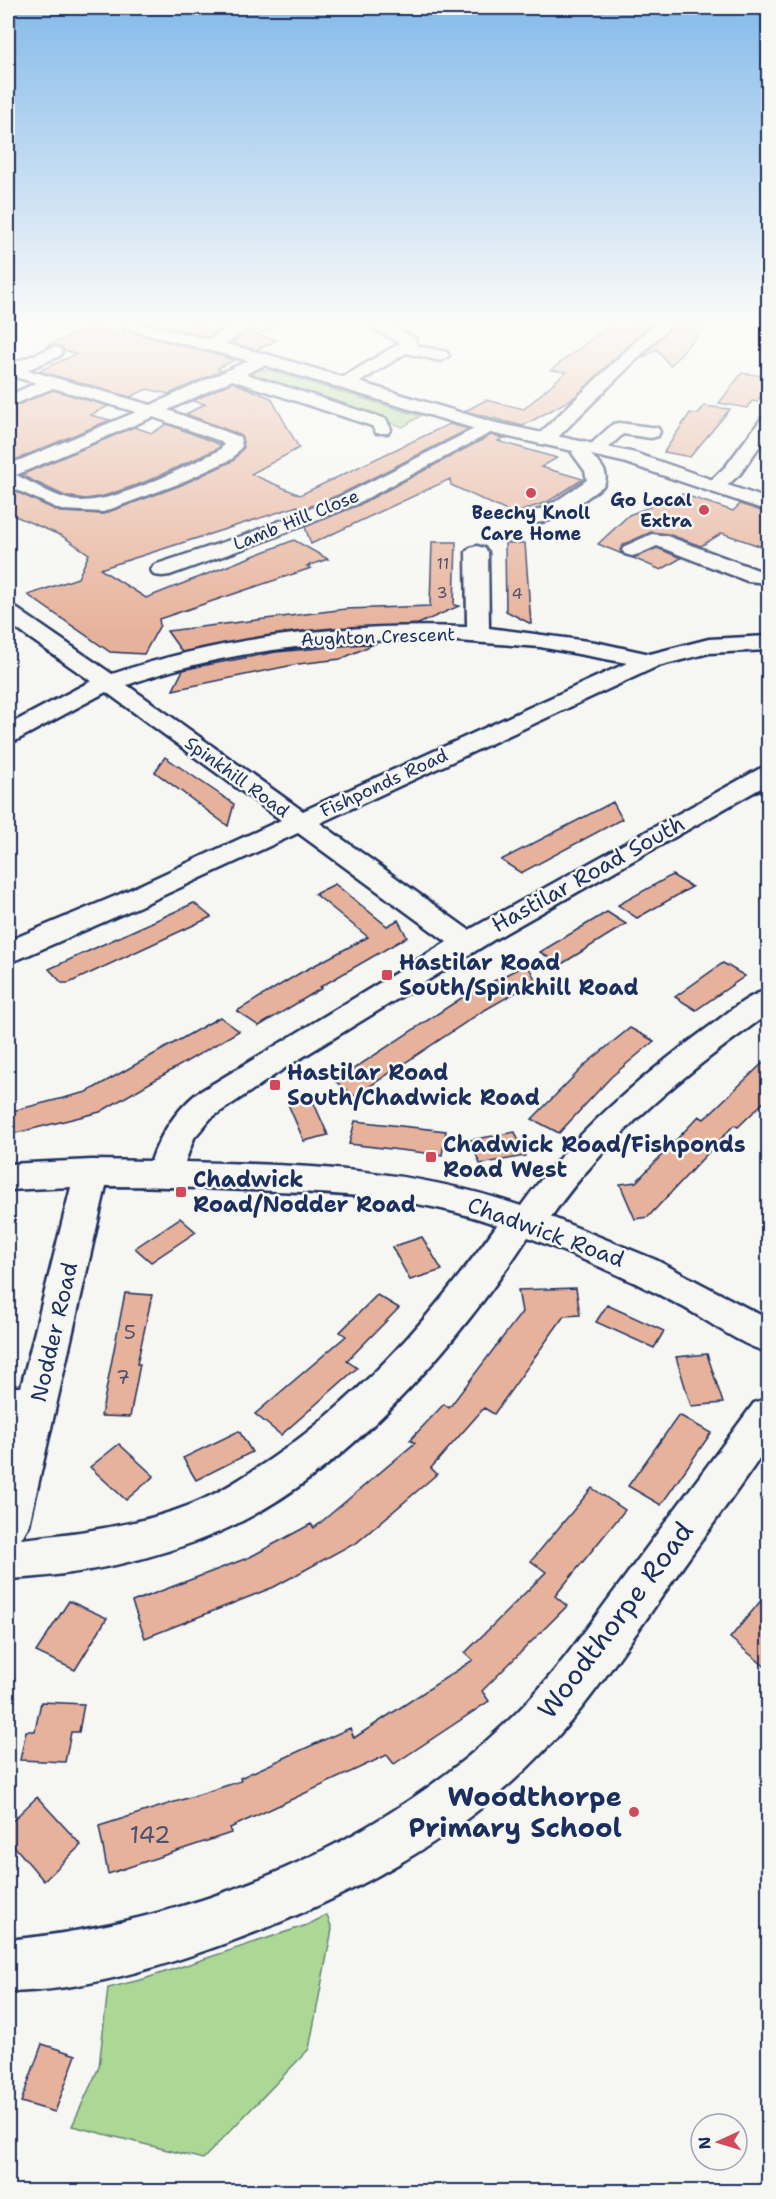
<svg xmlns="http://www.w3.org/2000/svg" width="776" height="2199" viewBox="0 0 776 2199" font-family="'Shantell Sans',sans-serif">
<style>
.green{fill:#add794;stroke:#648379;stroke-width:1.5}
.building{fill:#e7b29b;stroke:#1b2f5e;stroke-width:1.5}
.lines{fill:none;stroke-linecap:round;stroke-linejoin:round}
.minor-casing{stroke:#1b2f5e;stroke-width:5}
.major-casing{stroke:#1b2f5e;stroke-width:5}
.minor{fill:#f6f6f2;fill-rule:evenodd}
.major{fill:#f6f6f2;fill-rule:evenodd}
.poi-dot{fill:#d1495b;stroke:#f6f6f2;stroke-width:2}
.labels{text-anchor:middle;dominant-baseline:central;stroke-width:5;stroke-linejoin:round;paint-order:stroke}
.far-number-label{font-size:16px;fill:#4e506d}
.far-poi-label{font-size:18px;font-weight:bold;fill:#1b2f5e;stroke:#f6f6f2;text-anchor:end}
.far-street-label{font-size:18px;fill:#1b2f5e;stroke:#f6f6f2}
.number-label{font-size:20px;fill:#4e506d}
.street-label{font-size:22px;fill:#1b2f5e;stroke:#f6f6f2}
.poi-label{font-size:22px;font-weight:bold;fill:#1b2f5e;stroke:#f6f6f2;text-anchor:start}
.near-number-label{font-size:24px;fill:#4e506d}
.near-street-label{font-size:27px;fill:#1b2f5e;stroke:#f6f6f2}
.near-poi-label{font-size:27px;font-weight:bold;fill:#1b2f5e;stroke:#f6f6f2;text-anchor:end}
</style>
<rect width="100%" height="100%" fill="#f6f6f2"/>
<filter id="ink" filterUnits="userSpaceOnUse"><feTurbulence type="fractalNoise" baseFrequency=".0167" numOctaves="2"/><feDisplacementMap in="SourceGraphic" scale="12" xChannelSelector="R" yChannelSelector="G"/><feConvolveMatrix kernelMatrix="1 2 1 2 8 2 1 2 1" color-interpolation-filters="sRGB"/></filter>
<g filter="url(#ink)">
<!-- green -->
<path class="green" d="M257,370H269L420,416L403,427L249,377Z
M327,1915L332,1929L309,2049L203,2159L72,2126L99,2067L108,1988L144,1979L307,1925Z"/>
<!-- building -->
<path class="building" d="M162,325H229L208,337Z
M257,325H276L257,335L277,340L257,350L231,343Z
M610,325H649L575,397L523,426L465,411L486,400L524,409L566,372L551,370Z
M673,325H706L670,366L657,349L640,359Z
M94,326L123,334L124,330L235,360L218,368L221,371L169,394L147,389L130,397L39,371L76,354L64,350L60,346H46Z
M742,373L768,377V386L757,402L752,401L747,408L719,403Z
M232,382L271,398L299,448L251,474L300,495L449,424L469,429L343,493L299,511L298,506L100,569L146,598L294,540L328,559L307,566L311,568L159,619L160,625L144,654L110,652L28,595L78,578L89,554L62,536L8,513V488L60,512L103,514L179,486L233,461L244,447L241,435L186,414L205,404L193,401Z
M53,390L109,406L90,415L110,420L8,463V409Z
M704,406L730,409L690,457L664,452L690,413L698,414Z
M167,424L221,445L217,449L145,482L104,496L86,499L65,496L21,475L134,427L152,433Z
M491,435L503,438L498,441L557,458L541,467L583,479L549,501L513,514L451,485L450,479L311,544L305,527L359,505Z
M682,494L733,511L740,504L768,513V549L722,533L701,546L668,534L651,532L624,544L620,550L622,554L598,544L629,515Z
M432,542H456L454,605L459,606L418,624L287,633L182,652L167,631L346,609L430,606Z
M505,543H525L531,624L506,611Z
M657,548L681,558L661,570L633,558Z
M376,643L341,659L298,664L173,690L183,670L201,666L276,652Z
M165,757L234,804L228,826L155,772Z
M613,802L622,819L521,873L501,860Z
M672,875L692,887L637,918L618,905Z
M335,884L387,926L398,920L407,937L320,987L322,988L259,1026L237,1011L300,973L368,937L315,894Z
M194,903L211,917L69,983H62L49,969Z
M607,912L626,924L560,965L540,952Z
M723,963L745,976L696,1010L675,997Z
M527,964L536,981L483,1011L355,1096L335,1081L463,997Z
M220,1017L239,1031L100,1112L8,1135V1112L87,1092Z
M630,1028L654,1041L611,1077L559,1133L532,1119L587,1063Z
M768,1058V1098L738,1127L734,1125L648,1217L635,1219L620,1184L636,1182L699,1116L704,1119Z
M312,1099L328,1135L304,1141L288,1104Z
M355,1121L446,1131L442,1155L349,1144Z
M515,1132L525,1156L480,1164L470,1140Z
M180,1218L196,1232L151,1262L135,1248Z
M422,1237L442,1270L410,1280L392,1247Z
M576,1288L580,1315L564,1316L494,1414L484,1408L431,1468L437,1474L354,1545L352,1544L274,1587L145,1638L132,1602L250,1557L311,1524L314,1528L415,1443L410,1440L444,1404L449,1408L522,1312L518,1290Z
M125,1293L152,1295L137,1364H140L130,1417L101,1416Z
M377,1295L399,1308L347,1361L357,1368L281,1435L255,1414L346,1336L340,1332Z
M607,1305L664,1331L654,1348L596,1322Z
M707,1354L723,1403L691,1406L676,1357Z
M679,1415L711,1433L661,1505L628,1486Z
M239,1431L252,1452L196,1480L183,1458Z
M119,1444L154,1476L126,1500L90,1467Z
M592,1488L625,1510L555,1596L567,1606L482,1691L489,1701L394,1764L387,1755L230,1828L231,1833L108,1874L99,1826L241,1781L240,1778L350,1728L354,1738L473,1660L465,1653L546,1572L531,1561Z
M768,1592V1669L730,1638Z
M69,1601L107,1618L75,1670L36,1652Z
M41,1702L84,1704L79,1732H71L65,1762L20,1760L26,1731H35Z
M37,1797L81,1845L44,1881L8,1839V1825Z
M42,2044L76,2055L55,2112L21,2102Z"/>
<g class="lines">
<defs>
<path id="minor" d="M234,325H255L216,350H204L202,346L204,342Z
M367,325H389L415,338L417,346L447,352L449,356L441,361L406,353L352,387H340L337,383L340,379L400,343Z
M653,325H671L552,443H538L536,439L538,435Z
M54,347L60,348L62,352L60,356L27,370L151,405L263,354L269,355L271,359L269,363L246,374L386,419L391,429L388,433H376L372,426L232,380L168,410L240,437L242,446L232,459L178,484L103,512L61,510L8,486V465L136,412L53,388L8,407V396L36,383L8,375V365ZM153,417L220,441L224,445L218,451C184,467 108,508 71,500C53,496 33,483 16,475Z
M768,417V434L740,474L722,490H708L705,486L726,466L762,418Z
M488,422L494,423L497,427L494,431L358,503L262,542L170,575L162,576L154,575L151,570L154,565L248,534L344,495Z
M619,423L658,428L660,432L658,436L651,438L623,434L602,454L591,455C600,464 611,473 603,486C585,499 551,528 529,522L526,518L529,514L555,502L587,480L585,471L572,453L577,443L584,441L591,444L613,424Z
M652,534L667,536L758,570L768,571V583L747,581L657,546L639,554L632,556L625,554L622,550L625,546Z
M477,546L484,548L488,552L489,628L595,642L650,654L709,639L768,636V650L709,653L658,666L320,823L469,930L759,769L768,766V784L495,939L288,1066L211,1118L194,1138L185,1162C300,1165 411,1168 521,1206C572,1135 640,1077 710,1026C728,1013 747,995 768,990V1014C688,1071 608,1135 551,1217L656,1260L768,1319V1352C739,1345 707,1319 679,1305C630,1279 579,1257 528,1237C455,1348 343,1478 219,1532C154,1560 79,1576 8,1579V1442L13,1420L8,1419V1387H21L71,1187L8,1190V1164L92,1160L151,1161C160,1134 175,1112 196,1094L447,942L298,833L138,907L19,959L8,961V941L118,895L281,820L106,692L17,740L8,742V725L91,681L8,623V606L16,608L112,674C225,636 347,623 467,627L466,552L470,548ZM428,639L540,647L627,663L303,811L127,685C223,650 327,641 428,639ZM106,1186C154,1186 201,1188 249,1190C333,1193 417,1196 497,1225C430,1319 352,1408 254,1470C234,1483 213,1496 190,1505C137,1526 77,1533 21,1539L29,1525Z
M768,1398V1446C729,1503 688,1558 649,1615C615,1663 583,1712 541,1754C456,1842 345,1899 232,1941C162,1967 83,1991 8,1992V1940C191,1922 371,1851 506,1723C550,1682 583,1633 619,1585C664,1524 709,1464 754,1403Z"/>
<path id="major" d="M122,325H151L269,355L492,422L635,453L768,499V511L623,462L482,431L257,363L124,328Z"/>
</defs>
<!-- minor casing -->
<use href="#minor" class="minor-casing"/>
<!-- major casing -->
<use href="#major" class="major-casing"/>
<!-- minor -->
<use href="#minor" class="minor"/>
<!-- major -->
<use href="#major" class="major"/>
</g>
</g>
<!-- sky -->
<linearGradient id="sky" x2="0" y2="1"><stop stop-color="#85baea"/><stop offset="0.51" stop-color="#fbfbf9"/><stop offset="1" stop-color="#fbfbf9" stop-opacity="0"/></linearGradient>
<rect width="776" height="633" fill="url(#sky)"/>
<!-- markers -->
<g class="poi-dot">
<circle cx="531" cy="493" r="6"/>
<circle cx="704" cy="510" r="6"/>
<rect x="381" y="969" width="12" height="12" rx="3"/>
<rect x="269" y="1079" width="12" height="12" rx="3"/>
<rect x="425" y="1151" width="12" height="12" rx="3"/>
<rect x="175" y="1186" width="12" height="12" rx="3"/>
<circle cx="634" cy="1812" r="6"/>
</g>
<g class="labels">
<!-- far-number labels -->
<g class="far-number-label">
<text x="443" y="563">11</text>
<text x="442" y="592">3</text>
<text x="517" y="593">4</text>
</g>
<!-- far-poi labels -->
<g class="far-poi-label">
<text x="692" y="500">Go Local<tspan x="692" dy="21">Extra</tspan></text>
<text x="531" y="513" text-anchor="middle">Beechy Knoll<tspan x="531" dy="21">Care Home</tspan></text>
</g>
<!-- far-street labels -->
<g class="far-street-label">
<text transform="translate(296 520) rotate(-22)">Lamb Hill Close</text>
<text transform="translate(378 637) rotate(-2)">Aughton Crescent</text>
<text transform="translate(237 777) rotate(36)">Spinkhill Road</text>
<text transform="translate(384 783) rotate(-25)">Fishponds Road</text>
</g>
<!-- number labels -->
<g class="number-label">
<text x="130" y="1332">5</text>
<text x="123" y="1377">7</text>
</g>
<!-- street labels -->
<g class="street-label">
<text transform="translate(588 874) rotate(-29)">Hastilar Road South</text>
<text transform="translate(546 1232) rotate(20)">Chadwick Road</text>
<text transform="translate(54 1332) rotate(-77)">Nodder Road</text>
</g>
<!-- poi labels -->
<g class="poi-label">
<text x="399" y="962">Hastilar Road<tspan x="399" dy="25">South/Spinkhill Road</tspan></text>
<text x="287" y="1072">Hastilar Road<tspan x="287" dy="25">South/Chadwick Road</tspan></text>
<text x="443" y="1144">Chadwick Road/Fishponds<tspan x="443" dy="25">Road West</tspan></text>
<text x="193" y="1179">Chadwick<tspan x="193" dy="25">Road/Nodder Road</tspan></text>
</g>
<!-- near-number labels -->
<g class="near-number-label">
<text x="150" y="1835">142</text>
</g>
<!-- near-street labels -->
<g class="near-street-label">
<text transform="translate(615 1620) rotate(-53)">Woodthorpe Road</text>
</g>
<!-- near-poi labels -->
<g class="near-poi-label">
<text x="622" y="1796">Woodthorpe<tspan x="622" dy="31">Primary School</tspan></text>
</g>
</g>
<!-- margin -->
<rect width="776" height="2199" fill="none" stroke="#f6f6f2" stroke-width="30"/>
<rect x="15" y="15" width="746" height="2169" fill="none" stroke="#1b2f5e" stroke-width="2" filter="url(#ink)"/>
<!-- north arrow -->
<g transform="translate(719 2142) rotate(266)"><circle r="28" fill="#f6f6f2" stroke="#9ea6b7" stroke-width="1.5"/>
<path d="M0-4.5L10 22L0 15L-10 22Z" fill="#d1495b"/>
<text y="-9" font-size="16" font-weight="bold" text-anchor="middle" fill="#1b2f5e">N</text>
</g>
</svg>
